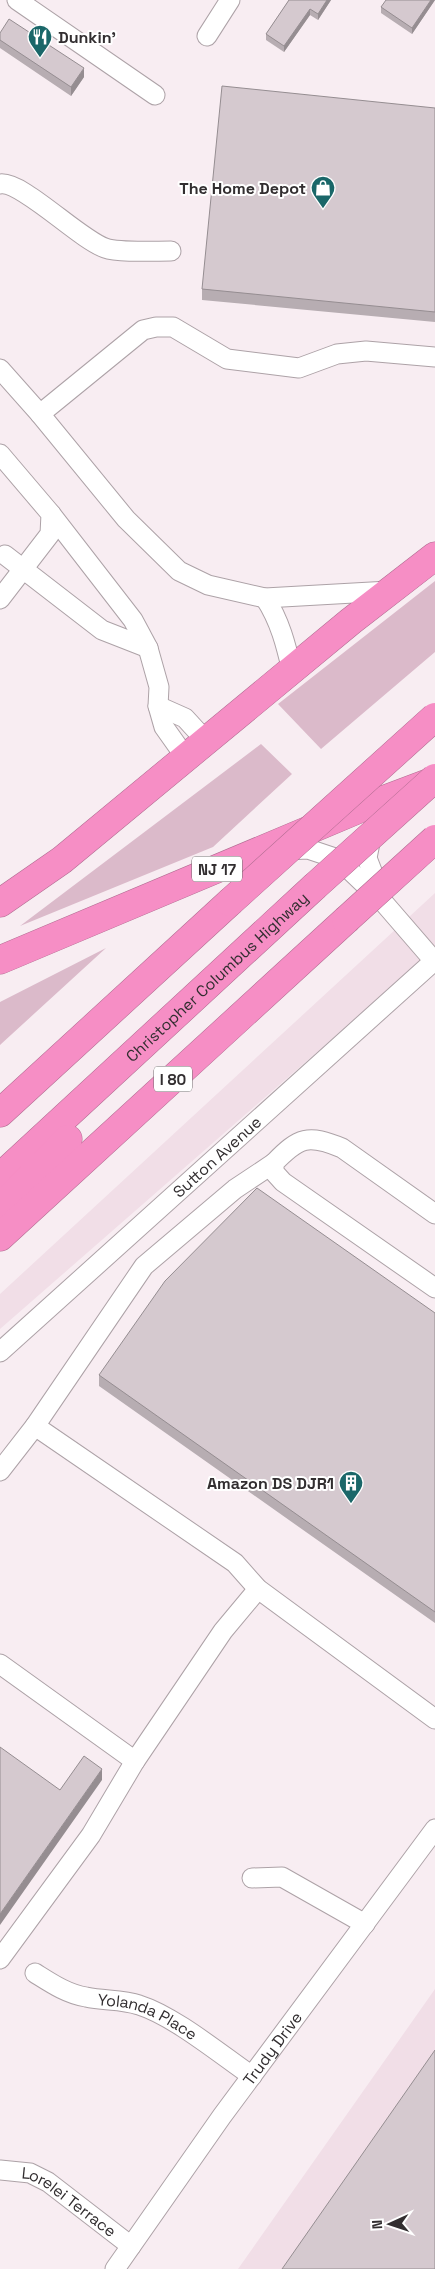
<svg xmlns="http://www.w3.org/2000/svg" width="435" height="2269" viewBox="0 0 435 2269" font-family="'Space Grotesk',sans-serif">
<style>
.built{fill:#f1dee7}
.green{fill:#dbbaca}
.lines{fill:none;stroke-linecap:round;stroke-linejoin:round}
.minor-casing{stroke:#ada2a7;stroke-width:21}
.highway-casing{stroke:#b16c91;stroke-width:29}
.minor{stroke:#fff;stroke-width:19}
.highway{stroke:#f68ec5;stroke-width:28}
.highway-bridge-casing{stroke:#b16c91;stroke-width:29;stroke-linecap:butt}
.highway-bridge{stroke:#f68ec5;stroke-width:28}
.wall{fill:#b7adb2}
.shaded-wall{fill:#958d91}
.building{fill:#d5c9cf;stroke:#958d91}
.labels{text-anchor:middle;dominant-baseline:central;stroke-width:4;stroke-linejoin:round;paint-order:stroke}
.shield{fill:#fff;stroke:#706d6e;stroke-width:1}
.shield-label{font-size:15px;font-weight:bold;fill:#322e30}
.poi-label{font-size:16px;font-weight:bold;fill:#322e30;stroke:#fff;text-anchor:end}
.street-label{font-size:16px;fill:#322e30;stroke:#fff}
</style>
<rect width="100%" height="100%" fill="#f8edf2"/>
<!-- built -->
<path class="built" d="M435,893V949L0,1329V1294Z
M435,1989V2269H238Z"/>
<!-- green -->
<path class="green" d="M435,581V652L321,749L278,704Z
M261,744L292,774L213,847L20,926Z
M106,948L0,1045V1002Z"/>
<g class="lines">
<defs>
<g id="minor">
<path d="M17,0L155,95"/>
<path d="M207,36L230,0"/>
<path d="M0,184C21,180 79,239 105,248C119,253 154,251 171,251"/>
<path d="M0,369L40,414L126,519L179,571L208,585L265,598L389,591"/>
<path d="M40,414L143,330L156,327H173L227,359L299,368L337,354L366,351L435,357"/>
<path d="M0,454L51,514L50,534L0,599"/>
<path d="M51,514L133,620L148,648L159,687L158,706L164,727L186,758"/>
<path d="M5,555L102,630L148,648"/>
<path d="M265,598C280,621 286,645 292,671"/>
<path d="M158,706L185,718L207,742"/>
<path d="M372,833L367,858L382,897"/>
<path d="M285,850L308,849L338,859L384,903L435,962"/>
<path d="M435,1214L342,1148C308,1134 299,1137 274,1163V1172L283,1182L435,1288"/>
<path id="s1" d="M0,1352L434,961"/>
<path d="M35,1426L235,1563L258,1589L435,1719"/>
<path d="M0,1471L35,1426L144,1266L235,1189L274,1163"/>
<path d="M0,1664L135,1761L223,1631L258,1589"/>
<path d="M252,1878L282,1877L365,1924"/>
<path d="M0,1959L91,1835L135,1761"/>
<path id="s2" d="M35,1973C51,1983 67,1994 86,1997C104,2001 122,1999 139,2005C174,2016 220,2054 252,2076"/>
<path id="s3" d="M0,2170L30,2173L48,2182L131,2246"/>
<path id="s4" d="M115,2269L222,2116L435,1829"/>
</g>
<g id="highway">
<path d="M0,903L62,860L351,621L435,556"/>
<path d="M0,960L359,809L428,783"/>
<path d="M0,1113L230,902"/>
<path id="s5" d="M0,1177L314,887"/>
<path d="M0,1207L68,1139"/>
<path d="M0,1237L346,920"/>
</g>
</defs>
<!-- minor casing -->
<use href="#minor" class="minor-casing"/>
<!-- highway casing -->
<use href="#highway" class="highway-casing"/>
<!-- minor -->
<use href="#minor" class="minor"/>
<!-- highway -->
<use href="#highway" class="highway"/>
<defs>
<path id="highway-bridge" d="M314,887L435,778
M230,902L435,717
M346,920L435,839"/>
</defs>
<!-- highway-bridge casing -->
<use href="#highway-bridge" class="highway-bridge-casing"/>
<!-- highway-bridge -->
<use href="#highway-bridge" class="highway-bridge"/>
</g>
<!-- wall -->
<path class="wall" d="M289,0H331L318,20L310,15L284,52L266,40V34Z
M435,0L412,34L381,13V7Z
M0,33L84,77L71,96L0,48Z
M435,108V322L202,300V289Z
M435,1313V1623L99,1386V1375Z"/>
<!-- shaded-wall -->
<path class="shaded-wall" d="M327,0H331L318,20V14Z
M431,0H435L412,34V28Z
M310,9V15L284,52V46Z
M84,68V77L71,96V87Z
M102,1769V1780L0,1925V1914Z"/>
<!-- building -->
<path class="building" d="M289,0H327L318,14L310,9L284,46L266,34Z
M386,0H431L412,28L381,7Z
M9,19L84,68L71,87L0,40V33Z
M222,86L435,108V312L202,289Z
M257,1188L435,1313V1612L99,1375L165,1281Z
M0,1747L60,1790L84,1756L102,1769L0,1914Z
M435,2050V2269H282Z"/>
<!-- icons -->
<defs>
<symbol id="restaurant-pin" viewBox="-11 -11 22 30"><path d="M0 17L-7.5 6A9.5 9.5 0 1 1 7.5 6Z" fill="#1a6769" stroke="#fff"/><path d="M-5-6h1v4h1v-4h1v4h1v-4h1v5L-1.5 .5V6h-2V.5L-5-1ZM5-6V6H3V1.5H1.5Q1.5-4 5-6Z" fill="#fff"/></symbol>
<symbol id="shop-pin" viewBox="-11 -11 22 30"><path d="M0 17L-7.5 6A9.5 9.5 0 1 1 7.5 6Z" fill="#1a6769" stroke="#fff"/><path d="M-5-2.5h2.3a2.7 3.5 0 0 1 5.4 0H5L5.5 6h-11ZM-1.5-2.5h3a1.5 2.3 0 0 0-3 0Z" fill="#fff"/></symbol>
<symbol id="building-pin" viewBox="-11 -11 22 30"><path d="M0 17L-7.5 6A9.5 9.5 0 1 1 7.5 6Z" fill="#1a6769" stroke="#fff"/><path d="M-4-6H4V6H1V3H-1V6H-4ZM-2.5-4.3h1.7v1.8h-1.7ZM.8-4.3h1.7v1.8H.8ZM-2.5-1h1.7V.8h-1.7ZM.8-1h1.7V.8H.8Z" fill="#fff"/></symbol>
</defs>
<g fill-rule="evenodd">
<use href="#restaurant-pin" x="26" y="23" width="28" height="38"/>
<use href="#shop-pin" x="309" y="174" width="28" height="38"/>
<use href="#building-pin" x="337" y="1469" width="28" height="38"/>
</g>
<g class="labels">
<!-- shield labels -->
<g class="shield">
<rect x="192" y="856.5" width="50" height="25" rx="4"/>
<rect x="154" y="1066.5" width="38" height="25" rx="4"/>
</g>
<g class="shield-label">
<text x="217" y="869">NJ 17</text>
<text x="173" y="1079">I 80</text>
</g>
<!-- poi labels -->
<g class="poi-label">
<text x="58" y="37" text-anchor="start">Dunkin'</text>
<text x="306" y="188">The Home Depot</text>
<text x="334" y="1483">Amazon DS DJR1</text>
</g>
<!-- street labels -->
<g class="street-label">
<text stroke="none"><textPath href="#s5" startOffset="295">Christopher Columbus Highway</textPath></text>
<text stroke="none"><textPath href="#s1" startOffset="292">Sutton Avenue</textPath></text>
<text stroke="none"><textPath href="#s2" startOffset="122">Yolanda Place</textPath></text>
<text stroke="none"><textPath href="#s4" startOffset="271">Trudy Drive</textPath></text>
<text stroke="none"><textPath href="#s3" startOffset="78">Lorelei Terrace</textPath></text>
</g>
</g>
<!-- north arrow -->
<g transform="translate(390 2224) rotate(267)" stroke="#ffffff" stroke-width="4" paint-order="stroke">
<path d="M0-4L9 19L0 12L-9 19Z" fill="#322e30"/>
<text y="-8" font-size="14" font-weight="bold" text-anchor="middle" fill="#322e30">N</text>
</g>
</svg>
